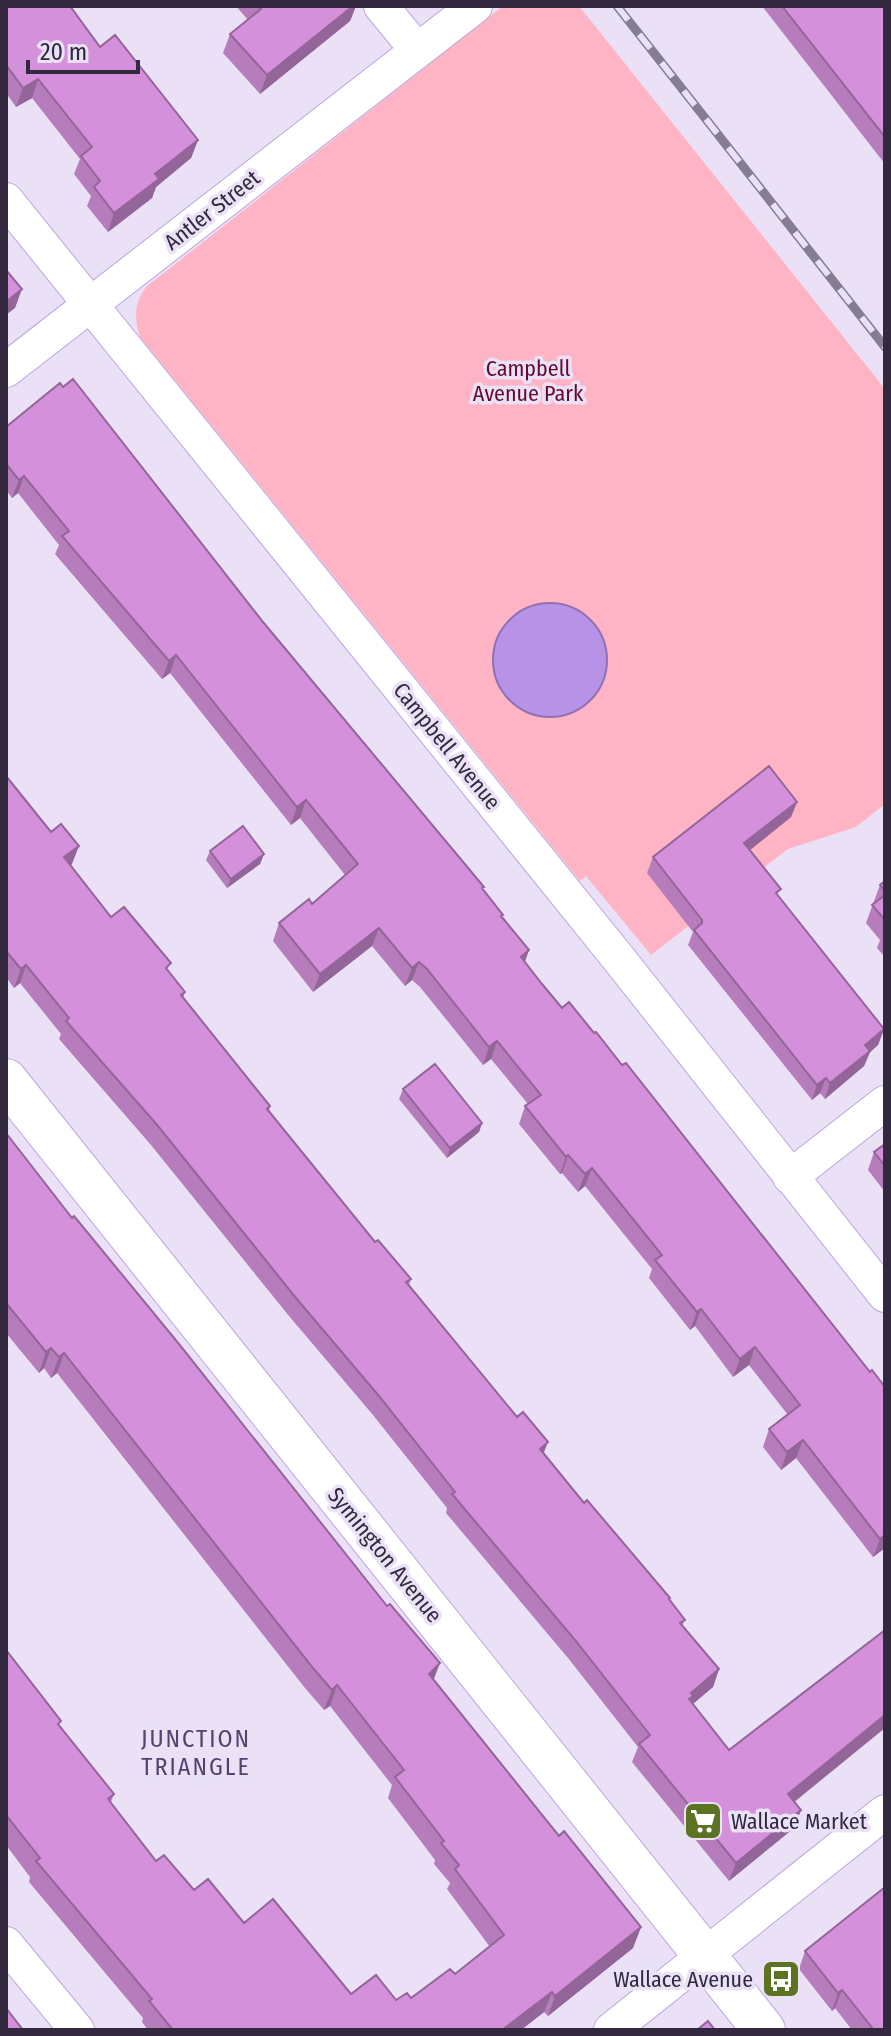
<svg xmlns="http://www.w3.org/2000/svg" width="891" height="2036" viewBox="0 0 891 2036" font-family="'Fira Sans Condensed',sans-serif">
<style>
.green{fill:#feb4c5}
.water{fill:#b892e7;stroke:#9072b4;stroke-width:2}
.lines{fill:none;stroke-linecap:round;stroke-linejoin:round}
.minor-casing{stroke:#bca6db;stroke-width:36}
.tertiary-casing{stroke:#bca6db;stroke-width:44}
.minor{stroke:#fff;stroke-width:34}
.tertiary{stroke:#fff;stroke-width:42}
.rail-casing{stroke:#867d92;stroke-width:9}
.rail{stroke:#eae1f7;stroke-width:6;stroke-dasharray:18;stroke-linecap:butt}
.wall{fill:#b67cbb}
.shaded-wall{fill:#946599}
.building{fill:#d490da;stroke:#946599;stroke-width:2}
.labels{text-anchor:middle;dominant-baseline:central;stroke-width:7;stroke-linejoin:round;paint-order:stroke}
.street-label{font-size:22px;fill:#32293e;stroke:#eae1f7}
.park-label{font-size:22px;fill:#64082e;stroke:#eae1f7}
.poi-label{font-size:22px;fill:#32293e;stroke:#eae1f7;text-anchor:start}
.neighbourhood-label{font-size:24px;letter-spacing:2px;fill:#55406e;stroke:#eae1f7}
</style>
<rect width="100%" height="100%" fill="#eae1f7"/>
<!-- green -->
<path class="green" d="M503,6H579L885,389V804L856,827L788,849L651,955L586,876L580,881L140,337C134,317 134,304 146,287Z"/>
<!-- water -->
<path class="water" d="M493 660a57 57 0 1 1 114 0a57 57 0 1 1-114 0Z"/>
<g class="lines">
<defs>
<path id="minor" d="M381,6L417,50
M6,200L619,959L885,1295
M6,370L475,6
M790,1177L885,1103
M6,1944L77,2030
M611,2030L885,1812"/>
<path id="tertiary" d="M6,1080L764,2030"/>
</defs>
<!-- minor casing -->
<use href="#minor" class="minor-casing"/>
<!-- tertiary casing -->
<use href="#tertiary" class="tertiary-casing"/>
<!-- minor -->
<use href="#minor" class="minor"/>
<!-- tertiary -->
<use href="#tertiary" class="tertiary"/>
<defs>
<path id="rail" d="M617,6L885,347"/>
</defs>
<!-- rail casing -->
<use href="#rail" class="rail-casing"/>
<!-- rail -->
<use href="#rail" class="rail"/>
</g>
<!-- wall -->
<path class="wall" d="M6,6L100,47L198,140L191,158L156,187L152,198L108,232L87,206L91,196L74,174L80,159L32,98L16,107L6,93Z
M236,6H356L350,21L260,94L223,53L230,34L248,20Z
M762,6H885V164Z
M6,427L263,622L503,915L502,917L529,950L525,962L562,1008L569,1002L885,1548L873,1557L796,1458L781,1470L763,1447L769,1429L788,1415L749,1365L733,1377L695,1326L690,1330L649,1278L652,1269L585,1186L578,1192L562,1173L560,1174L519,1124L525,1106L528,1104L491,1059L483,1065L420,987L412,980L405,986L372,946L313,992L273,941L279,923L312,904L345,875L300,818L291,825L170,673L162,679L55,554L59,545L18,493L12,498L6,490Z
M6,776L72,864L70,866L111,917L168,971L185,992L183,998L270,1106L269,1111L375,1242L411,1279L409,1285L584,1503L669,1600L685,1620L682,1626L719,1669L713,1687L693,1704L729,1750L794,1801L801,1810L794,1828L729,1881L632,1762L638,1747L568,1658L446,1513L447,1508L373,1415L289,1316L151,1145L59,1039L61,1034L20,983L14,988L6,977Z
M797,802L791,817L750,850L779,897L884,1029L878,1045L870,1052L864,1066L825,1099L820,1093L812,1100L688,945L693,932L647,873L653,857Z
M210,851L264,854L260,864L227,888L206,860Z
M885,881V957L877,948L880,940L866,923L880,885Z
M403,1089L482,1123L479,1132L447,1158L399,1099Z
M6,1133L434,1680L559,1836L641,1927L633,1948L548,2016L544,2012L521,2030H148L142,2022L143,2018L29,1882L30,1877L6,1845V1650L60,1726L114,1794L111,1802L156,1861L194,1890L351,1994L396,2000L411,1998L455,1974L490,1947L447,1889L450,1883L434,1864L435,1860L388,1798L392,1785L330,1706L324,1710L305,1688L57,1373L51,1378L44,1368L39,1373L6,1333Z
M885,1144V1192L868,1170L874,1152Z
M805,1951L885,2030H852L835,2008L832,2011L799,1969Z"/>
<!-- shaded-wall -->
<path class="shaded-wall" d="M353,6H356L350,21L260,94L267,75Z
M38,79L32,98L16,107L23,88Z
M198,140L191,158L156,187L152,198L108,232L114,213L155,174Z
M22,289L15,308L6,315V302Z
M24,476L18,493L12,498L19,480Z
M176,655L170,673L162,679L169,661Z
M306,800L300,818L291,825L297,807Z
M797,802L791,817L739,859L744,843Z
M79,846L72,864L57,875L64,857Z
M264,854L260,864L227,888L231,879Z
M379,928L372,946L313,992L320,974Z
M529,950L522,968L521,957Z
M419,962L412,980L405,986L412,968Z
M26,965L20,983L14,988L21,969Z
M884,1029L878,1045L870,1052L864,1066L825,1099L830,1083L865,1045Z
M497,1041L491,1059L483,1065L489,1047Z
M826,1078L820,1093L812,1100L817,1085Z
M482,1123L479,1132L447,1158L450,1148Z
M568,1155L562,1173L560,1174L566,1157Z
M592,1168L585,1186L578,1192L585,1174Z
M701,1309L695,1326L690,1330L697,1312Z
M755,1347L749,1365L733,1377L740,1359Z
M51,1348L44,1368L39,1373L46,1352Z
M64,1353L57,1373L51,1378L59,1357Z
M803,1440L796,1458L781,1470L787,1452Z
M548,1442L541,1460L540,1449Z
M885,1535V1548L873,1557L880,1539Z
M440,1663L432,1684L429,1674Z
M719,1669L713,1687L689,1707L687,1714L691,1693Z
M337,1685L330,1706L324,1710L332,1690Z
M885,1715V1728L782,1812L788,1794Z
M801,1810L794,1828L729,1881L736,1863Z
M641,1927L633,1948L548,2016L555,1996Z
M842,1990L835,2008L832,2011L838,1993Z
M552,1992L544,2012L521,2030H502Z"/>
<!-- building -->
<path class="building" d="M6,6H70L100,47L115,35L198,140L155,174L159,179L114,213L94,187L100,181L81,156L92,147L38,79L23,88L6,65Z
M258,6H353L267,75L230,34L261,9Z
M782,6H885V137Z
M6,270L22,289L6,302Z
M73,379L263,622L484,887L482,888L503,915L501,916L529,950L521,957L542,984L562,1008L569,1002L594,1033L596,1032L622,1065L626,1063L870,1372L872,1370L885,1387V1535L880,1539L803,1440L787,1452L769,1429L800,1405L755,1347L740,1359L701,1309L697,1312L655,1260L662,1255L592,1168L585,1174L568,1155L566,1157L525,1106L541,1095L497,1041L489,1047L427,969L419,962L412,968L379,928L320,974L279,923L309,899L312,904L358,864L306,800L297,807L176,655L169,661L62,536L69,531L24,476L19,480L6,464V427L60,383L63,387Z
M769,766L797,802L744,843L781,889L776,893L884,1029L865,1045L870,1051L830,1083L826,1078L817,1085L694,930L702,923V920L653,857Z
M6,776L51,832L61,824L79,846L64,857L111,917L124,907L171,963L166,968L185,992L181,995L270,1106L267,1109L375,1242L378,1240L411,1279L406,1282L517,1417L523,1412L548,1442L540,1449L584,1503L587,1500L670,1598L669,1599L685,1620L680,1623L719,1669L691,1693L693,1696L689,1699L729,1750L885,1630V1715L788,1794L801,1810L736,1863L639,1744L650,1735L575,1640L452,1494L455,1492L379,1396L296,1298L158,1126L66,1021L69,1018L26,965L21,969L6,951Z
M243,826L264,854L231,879L210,851Z
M885,881V891L880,885Z
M885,895V920L872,905Z
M435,1064L482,1123L450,1148L403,1089Z
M6,1133L72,1218L74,1216L179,1344L387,1606L390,1604L440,1663L429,1674L559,1836L564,1831L641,1927L555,1996L552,1992L502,2030H173L149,2001L152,1999L36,1861L40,1858L6,1815V1650L61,1721L58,1724L114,1794L108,1799L156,1861L164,1855L194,1890L208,1879L244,1923L273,1899L351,1994L376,1975L396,2000L407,1993L411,1998L450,1969L455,1974L504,1935L455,1869L459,1865L441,1843L444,1841L395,1777L404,1770L337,1685L332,1690L313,1668L64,1353L59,1357L51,1348L46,1352L6,1303Z
M885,1144V1166L874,1152Z
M885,1887V2030H874L842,1990L838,1993L805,1951Z
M6,2008L23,2030H6Z
M708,2021L715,2030H697Z"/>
<!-- icons -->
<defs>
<symbol id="supermarket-square" viewBox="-11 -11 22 22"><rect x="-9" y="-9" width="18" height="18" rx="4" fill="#5d7324" stroke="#eae1f7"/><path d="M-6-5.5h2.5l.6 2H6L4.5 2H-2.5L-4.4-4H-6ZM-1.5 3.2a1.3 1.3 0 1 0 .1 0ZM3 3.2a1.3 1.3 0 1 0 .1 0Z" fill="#fff"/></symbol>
<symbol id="bus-square" viewBox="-11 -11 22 22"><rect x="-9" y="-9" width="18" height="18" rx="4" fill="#5d7324" stroke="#eae1f7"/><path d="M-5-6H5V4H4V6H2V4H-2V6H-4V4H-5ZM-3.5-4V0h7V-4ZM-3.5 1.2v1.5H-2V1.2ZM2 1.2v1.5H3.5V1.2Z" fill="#fff"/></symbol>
</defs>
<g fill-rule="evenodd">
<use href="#supermarket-square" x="681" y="1799" width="44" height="44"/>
<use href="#bus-square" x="759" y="1957" width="44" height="44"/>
</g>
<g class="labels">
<!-- street labels -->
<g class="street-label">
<text transform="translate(212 210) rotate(-38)">Antler Street</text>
<text transform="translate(447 746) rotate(51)">Campbell Avenue</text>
<text transform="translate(385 1555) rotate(51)">Symington Avenue</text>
</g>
<!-- park labels -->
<g class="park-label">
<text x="528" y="368">Campbell<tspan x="528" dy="25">Avenue Park</tspan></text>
</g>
<!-- poi labels -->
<g class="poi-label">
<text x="731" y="1821">Wallace Market</text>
<text x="753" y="1979" text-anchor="end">Wallace Avenue</text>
</g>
<!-- neighbourhood labels -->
<g class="neighbourhood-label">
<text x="196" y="1739">JUNCTION<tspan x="196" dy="28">TRIANGLE</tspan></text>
</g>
</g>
<!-- border -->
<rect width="891" height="2036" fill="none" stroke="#32293e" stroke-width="16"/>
<!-- scale -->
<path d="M28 60v12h110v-12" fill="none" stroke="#32293e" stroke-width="4"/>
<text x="40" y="60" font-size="24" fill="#32293e" stroke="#eae1f7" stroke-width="6" paint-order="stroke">20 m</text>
</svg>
